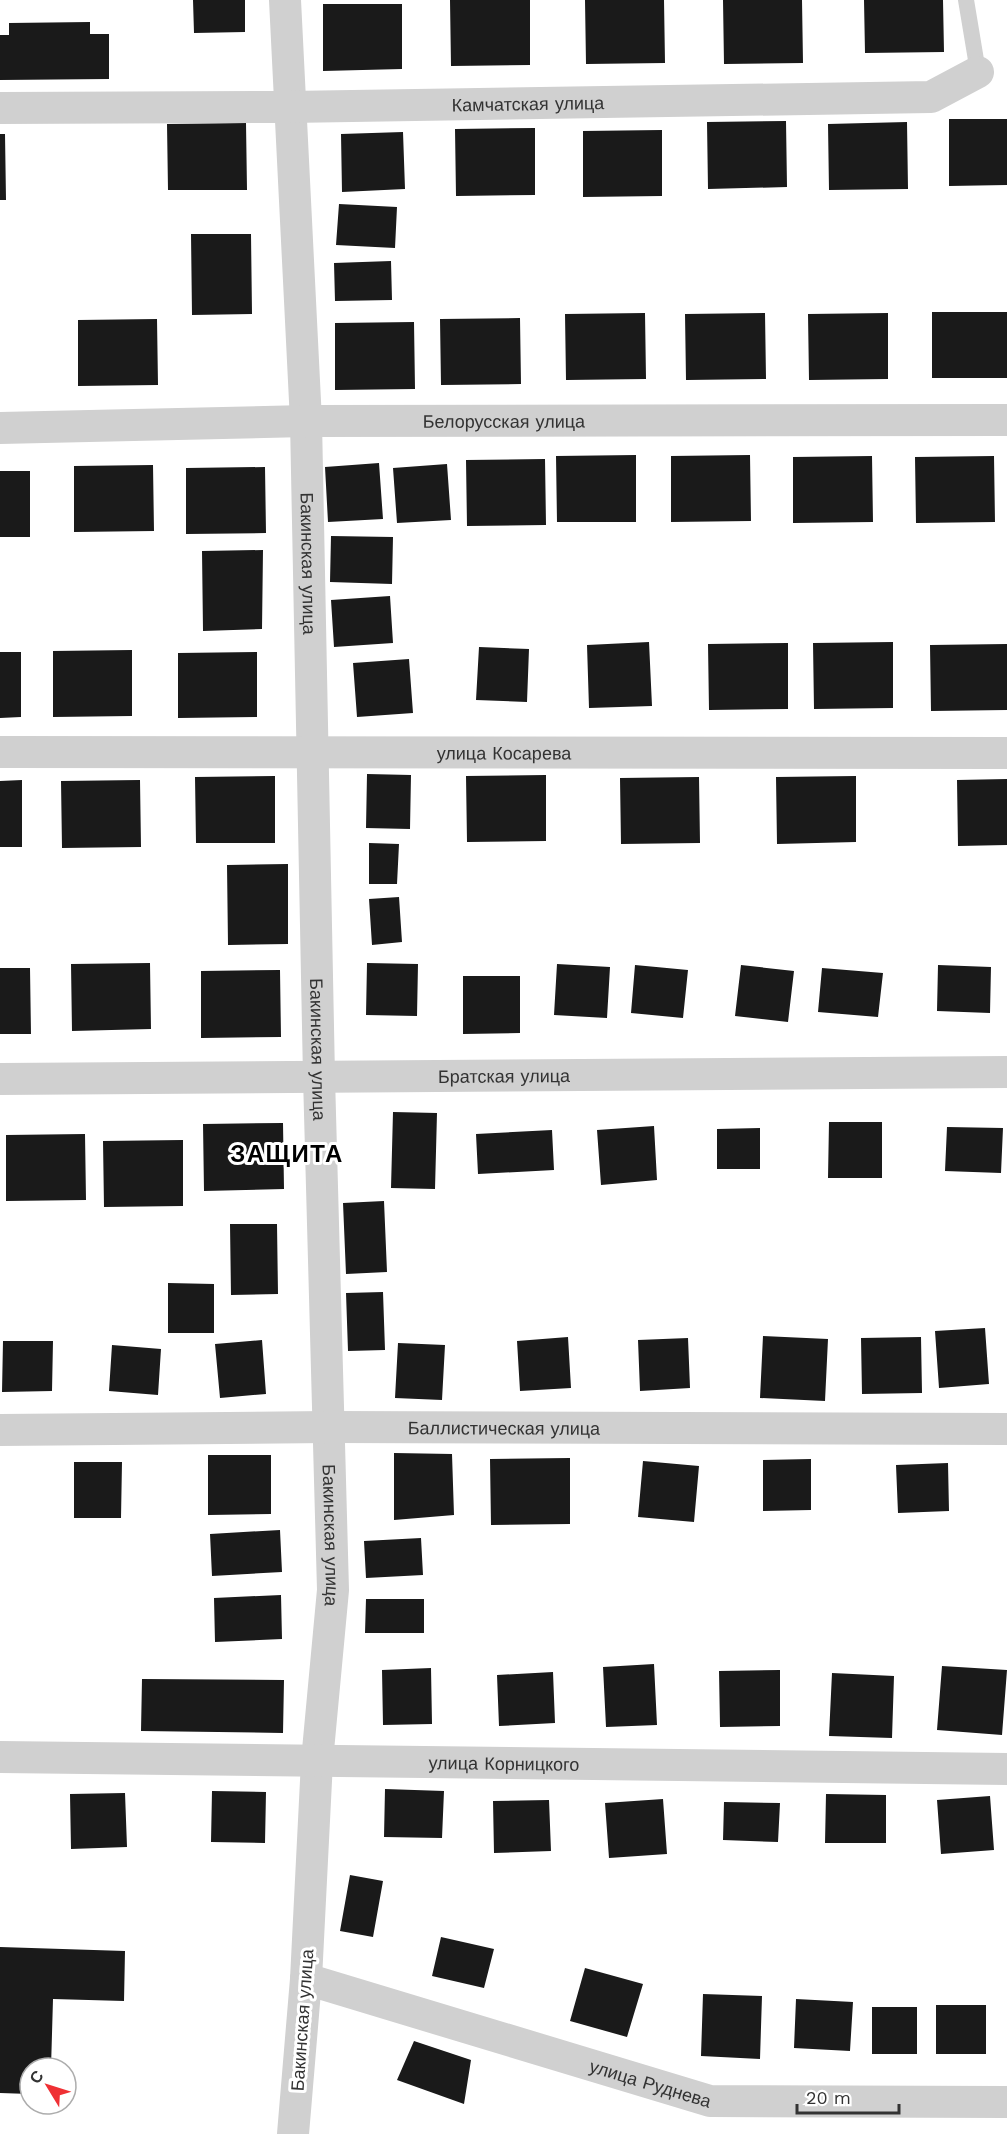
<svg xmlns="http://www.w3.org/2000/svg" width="1007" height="2134" viewBox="0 0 1007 2134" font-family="'Work Sans',sans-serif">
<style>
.building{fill:#1a1a1a}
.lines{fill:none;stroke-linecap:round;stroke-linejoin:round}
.service{stroke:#d0d0d0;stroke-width:16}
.minor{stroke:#d0d0d0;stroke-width:32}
.labels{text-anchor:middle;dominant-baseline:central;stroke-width:6;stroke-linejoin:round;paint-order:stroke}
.street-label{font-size:18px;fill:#333;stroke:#fff}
.district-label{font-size:24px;font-weight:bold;letter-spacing:1.5px;fill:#000;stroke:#fff}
</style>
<rect width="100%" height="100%" fill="#fff"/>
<!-- building -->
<path class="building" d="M193,0H245V32L194,33Z
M450,0H530V65L451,66Z
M585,0H664L665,63L586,64Z
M723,0H802L803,63L724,64Z
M864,0H943L944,52L865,53Z
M323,4H402V69L323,71Z
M90,22V34H109V79L0,80V35H9V23Z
M949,119H1007V185L949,186Z
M786,121L787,187L708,189L707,122Z
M907,122L908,189L829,190L828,124Z
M246,123L247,190H168L167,124Z
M535,128V195L456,196L455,129Z
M662,130V196L583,197V131Z
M403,132L405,189L342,192L341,134Z
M0,134H5L6,200H0Z
M339,204L397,207L395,248L336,245Z
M191,234H251L252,314L192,315Z
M391,261L392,300L335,301L334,263Z
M932,312H1007V378H932Z
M645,313L646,379L566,380L565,314Z
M765,313L766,379L686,380L685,314Z
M888,313V379L809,380L808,314Z
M520,318L521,384L441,385L440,319Z
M157,319L158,385L78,386V320Z
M414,322L415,389L335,390V323Z
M636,455V522H557L556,456Z
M750,455L751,521L671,522V456Z
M872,456L873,522L793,523V457Z
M994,456L995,522L916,523L915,457Z
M545,459L546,525L467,526L466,460Z
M379,463L383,519L328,522L325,467Z
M447,464L451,520L397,523L393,468Z
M153,465L154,531L74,532V466Z
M265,467L266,533L186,534V468Z
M0,471H30V537H0Z
M331,536L393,537L392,584L330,582Z
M263,550L262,629L203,631L202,551Z
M390,596L393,643L334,647L331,600Z
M649,642L652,706L589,708L587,645Z
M893,642V708L814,709L813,643Z
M788,643V709L709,710L708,644Z
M1007,644V710L931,711L930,645Z
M479,647L529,649L527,702L476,700Z
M132,650V716L53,717V651Z
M0,652H21V717L0,718Z
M257,652V717L178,718V653Z
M409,659L413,713L357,717L353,663Z
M367,774L411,775L410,829L366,828Z
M546,775V841L467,842L466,776Z
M275,776V843H196L195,777Z
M856,776V842L777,844L776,777Z
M699,777L700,843L621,844L620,778Z
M1007,779V845L958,846L957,780Z
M22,780V847H0V781Z
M140,780L141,847L62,848L61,781Z
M369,843L399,844L397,884H369Z
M288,864V944L228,945L227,865Z
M399,897L402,942L372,945L369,899Z
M150,963L151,1029L72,1031L71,964Z
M367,963L418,964L417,1016L366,1015Z
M557,964L610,967L607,1018L554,1015Z
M635,965L688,970L683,1018L631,1013Z
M741,965L794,971L788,1022L735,1016Z
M938,965L991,967L990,1013L937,1011Z
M0,968H30L31,1034H0Z
M822,968L883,973L878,1017L818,1012Z
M280,970L281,1037L201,1038V971Z
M463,976H520V1033L463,1034Z
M393,1112L437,1113L435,1189L391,1188Z
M829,1122H882V1178H828Z
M283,1123L284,1189L204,1191L203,1124Z
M654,1126L657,1180L601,1185L597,1130Z
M947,1127L1003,1128L1001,1173L945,1171Z
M760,1128V1169H717V1129Z
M552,1130L554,1170L478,1174L476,1134Z
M85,1134L86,1200L6,1201V1135Z
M183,1140V1206L104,1207L103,1141Z
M384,1201L387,1272L346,1274L343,1203Z
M230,1224H277L278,1294L231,1295Z
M168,1283L214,1284V1333H168Z
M383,1292L385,1350L348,1351L346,1293Z
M985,1328L989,1384L939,1388L935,1331Z
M763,1336L828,1339L825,1401L760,1398Z
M568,1337L571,1388L520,1391L517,1341Z
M921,1337L922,1393L862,1394L861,1338Z
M688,1338L690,1388L640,1391L638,1340Z
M262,1340L266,1394L220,1398L215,1344Z
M3,1341H53L52,1391L2,1392Z
M398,1343L445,1345L442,1400L395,1398Z
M112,1345L161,1349L158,1395L109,1391Z
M394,1453L452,1454L454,1515L394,1520Z
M208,1455H271V1514L208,1515Z
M570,1458V1524L491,1525L490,1459Z
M811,1459V1510L763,1511V1460Z
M643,1461L699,1466L694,1522L638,1517Z
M74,1462H122L121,1518H74Z
M948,1463L949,1511L898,1513L896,1465Z
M280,1530L282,1572L212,1576L210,1534Z
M421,1538L423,1575L366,1578L364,1541Z
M281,1595L282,1639L215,1642L214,1598Z
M366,1599H424V1633H365Z
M654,1664L657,1725L606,1727L603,1667Z
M942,1666L1007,1670L1002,1735L937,1730Z
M431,1668L432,1724L383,1725L382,1670Z
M780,1670V1726L720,1727L719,1671Z
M553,1672L555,1723L499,1726L497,1675Z
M832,1673L894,1676L892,1738L829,1736Z
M142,1679L284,1680L283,1733L141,1731Z
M385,1789L444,1791L442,1838L384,1837Z
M212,1791L266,1792L265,1843L211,1842Z
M125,1793L127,1847L71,1849L70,1794Z
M826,1794L886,1795V1843H825Z
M990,1796L994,1850L941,1854L937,1800Z
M663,1799L667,1854L609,1858L605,1803Z
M549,1800L551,1851L494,1853L493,1801Z
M724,1802L780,1803L778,1842L723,1840Z
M350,1875L383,1881L373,1937L340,1931Z
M441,1937L494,1949L484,1988L432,1976Z
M0,1947L125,1951L124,2001L53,1999L51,2068H30V2094L0,2093Z
M585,1968L643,1984L627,2037L570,2021Z
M703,1994L762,1996L760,2059L701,2056Z
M796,1999L853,2002L850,2051L794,2048Z
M936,2005H986V2054H936Z
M872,2007H917V2054H872Z
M414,2041L471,2060L464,2104L397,2080Z"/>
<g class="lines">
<!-- service -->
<path class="service" d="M966,0L978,72"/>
<!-- minor -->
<g class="minor">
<path id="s1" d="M285,0L306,421L319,1077L333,1590L317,1761L306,1979L293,2134"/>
<path id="s2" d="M0,108L289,107L931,97L978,72"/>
<path id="s3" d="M0,428L306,421L1007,420"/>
<path id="s4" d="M0,752L1007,753"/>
<path id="s5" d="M0,1079L1007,1072"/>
<path id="s6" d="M0,1430L328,1427L1007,1429"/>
<path id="s7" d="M0,1757L1007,1769"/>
<path id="s8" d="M306,1979L710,2101L1007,2102"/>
</g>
</g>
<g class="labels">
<!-- street labels -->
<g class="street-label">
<text stroke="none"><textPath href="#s2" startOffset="528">Камчатская улица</textPath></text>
<text stroke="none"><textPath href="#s3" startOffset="504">Белорусская улица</textPath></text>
<text stroke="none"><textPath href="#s1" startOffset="564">Бакинская улица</textPath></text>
<text stroke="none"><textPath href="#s4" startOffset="504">улица Косарева</textPath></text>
<text stroke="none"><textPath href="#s1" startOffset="1050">Бакинская улица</textPath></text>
<text stroke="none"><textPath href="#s5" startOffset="504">Братская улица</textPath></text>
<text stroke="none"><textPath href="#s6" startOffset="504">Баллистическая улица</textPath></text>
<text stroke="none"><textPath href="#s1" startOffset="1536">Бакинская улица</textPath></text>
<text stroke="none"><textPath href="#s7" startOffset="504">улица Корницкого</textPath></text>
<text transform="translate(302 2020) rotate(-86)">Бакинская улица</text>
<text stroke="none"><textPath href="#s8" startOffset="360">улица Руднева</textPath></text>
</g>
<!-- district labels -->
<g class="district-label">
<text x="287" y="1154">ЗАЩИТА</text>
</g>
</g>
<!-- north arrow -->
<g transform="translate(48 2086) rotate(308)"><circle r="28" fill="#ffffff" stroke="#adadad" stroke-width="1.5"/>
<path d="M0-4.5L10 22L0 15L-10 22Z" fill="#ef3034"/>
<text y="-9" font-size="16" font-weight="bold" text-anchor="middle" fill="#333333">С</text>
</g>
<!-- scale -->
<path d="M797 2104v9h102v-9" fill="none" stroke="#333333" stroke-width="3"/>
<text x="806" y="2104" font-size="18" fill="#333333" stroke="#ffffff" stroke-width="4.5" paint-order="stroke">20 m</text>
</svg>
